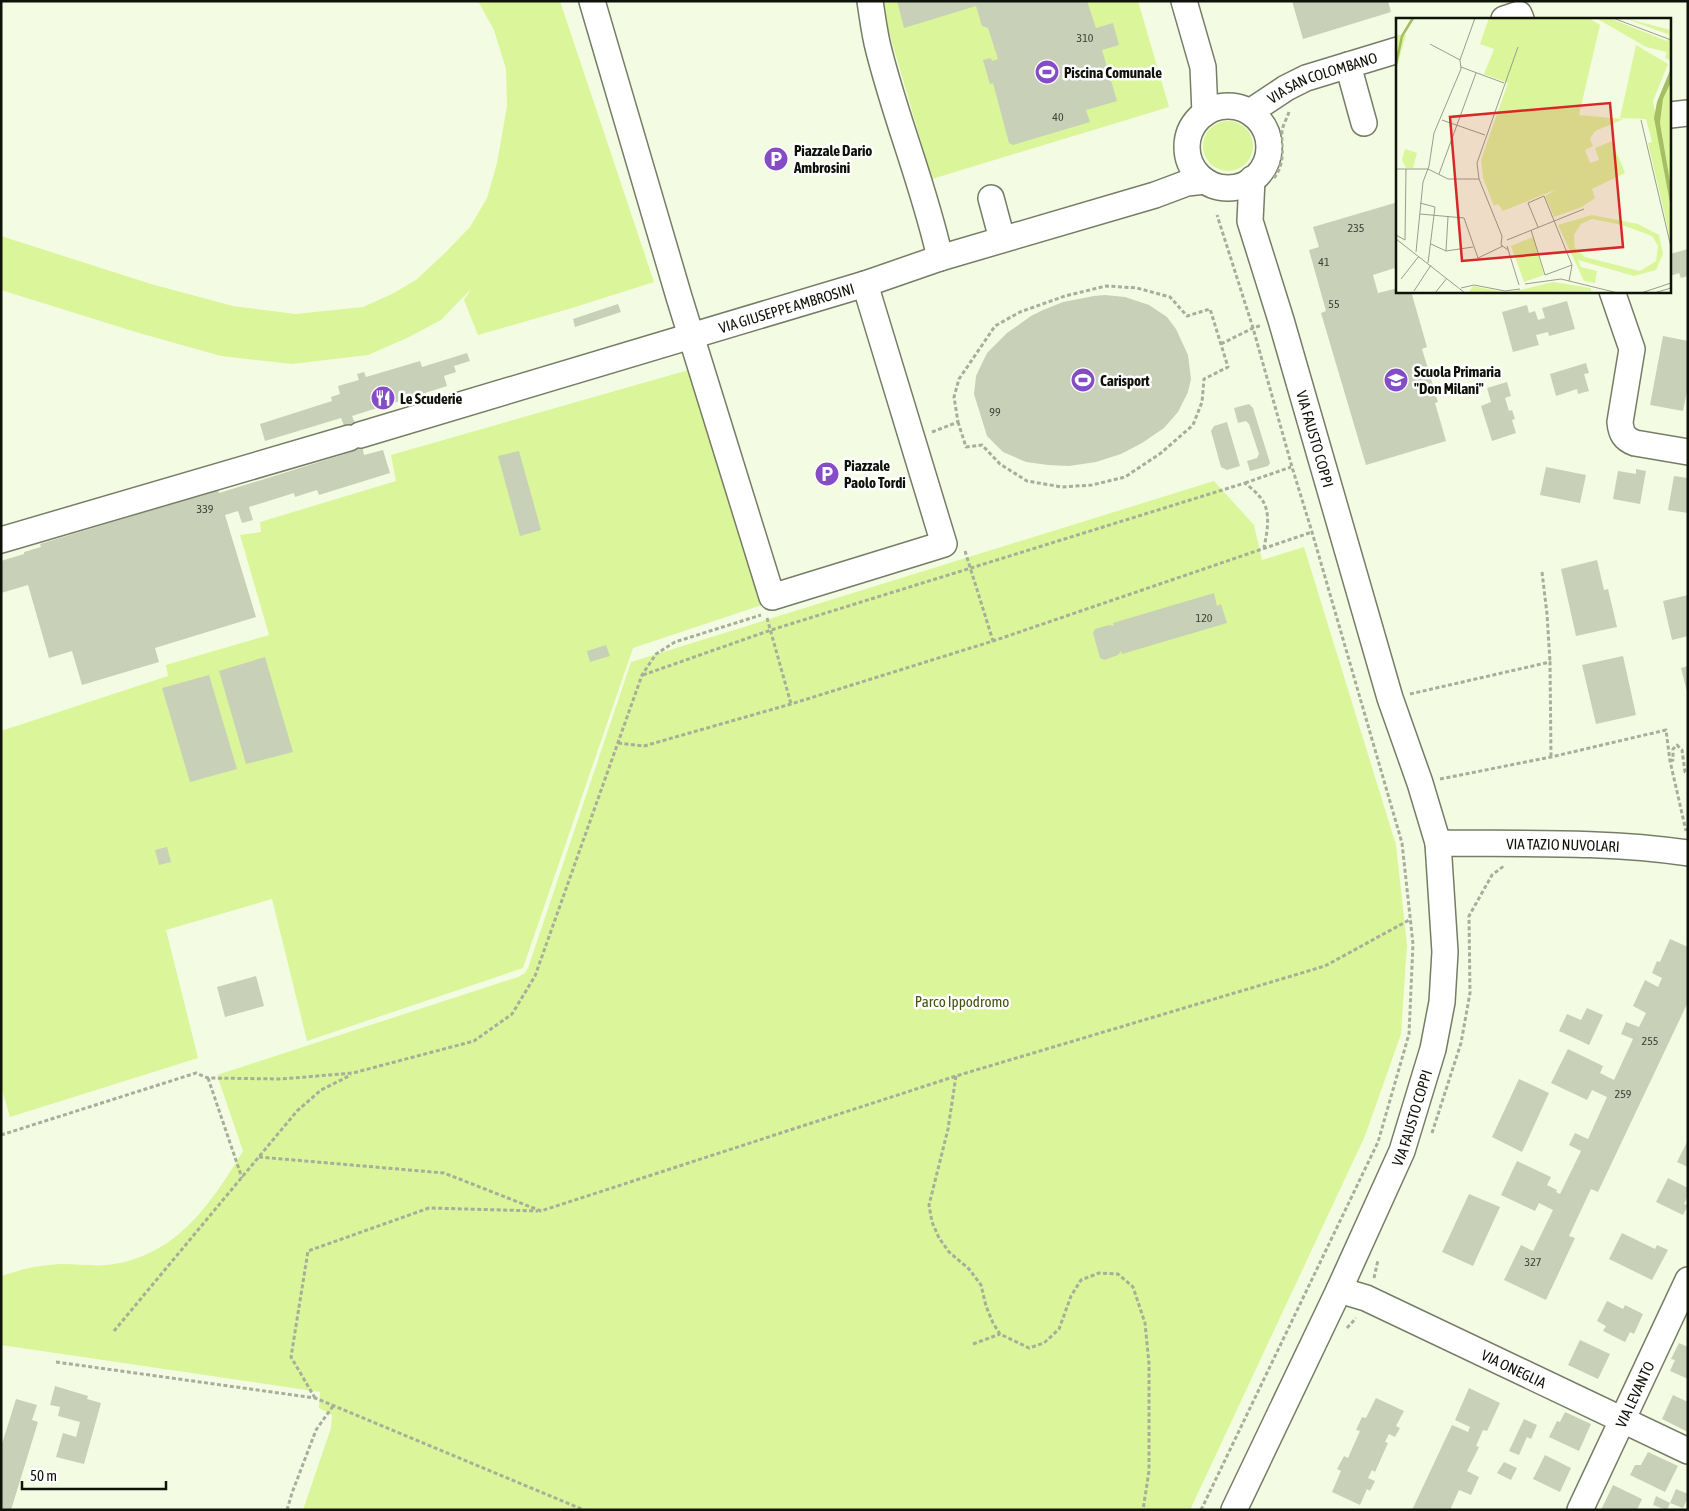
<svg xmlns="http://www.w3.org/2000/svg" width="1689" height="1511" viewBox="0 0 1689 1511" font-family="'Asap Condensed',sans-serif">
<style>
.green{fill:#dbf59a}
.building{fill:#c8d0b8}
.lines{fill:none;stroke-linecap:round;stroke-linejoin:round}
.minor-casing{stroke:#767d67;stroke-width:28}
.path{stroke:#a7ae99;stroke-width:3;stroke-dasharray:4 2.5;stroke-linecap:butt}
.minor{stroke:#fff;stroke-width:25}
.labels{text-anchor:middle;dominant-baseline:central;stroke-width:5;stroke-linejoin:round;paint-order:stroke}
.number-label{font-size:12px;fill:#3d4235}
.poi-label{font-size:15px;font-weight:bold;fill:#0f1209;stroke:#fff;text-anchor:start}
.street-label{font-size:15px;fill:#0f1209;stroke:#fff}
.park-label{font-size:15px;fill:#445410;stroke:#fff}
.inset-river{fill:none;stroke:#a5be61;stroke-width:2.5}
.inset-road{fill:none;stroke:#989e8b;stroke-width:1}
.view{fill:#d62828;fill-opacity:0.15;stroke:#d62828;stroke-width:2.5}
.inset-edge{fill:none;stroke:#0f1209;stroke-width:2.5}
</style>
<rect width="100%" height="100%" fill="#f3fce2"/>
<!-- green -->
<path class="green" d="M478,1H560L654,282L572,308L478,335L464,300L471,289L441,320L407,338L368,355L292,364L221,356L139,333L1,290V236L151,284L233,306L296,314L363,307L392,294L416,280L446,252L470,227L487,198L497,163L507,106L506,69L494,30Z
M883,1H1138L1169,107L932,179L882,8Z
M1203 146a25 25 0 1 1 50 0a25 25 0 1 1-50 0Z
M692,369L762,605L633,648L523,968L307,1041L272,899L166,930L198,1058L10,1117L1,1086V731L168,676L166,665L269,635L240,535L261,532L260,522L396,481L391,455Z
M1214,481L1254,525L1262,560L1304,547L1396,845L1407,945L1401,1034L1365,1136L1190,1510H303L331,1428L332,1415L319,1408L320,1392L1,1345V1276C17,1271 33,1266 49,1265C71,1262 93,1268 114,1264C178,1254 212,1202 243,1151L217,1075L518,977L525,973L528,968L631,662Z"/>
<!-- building -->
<path class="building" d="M897,1H1087L1096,28L1113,23L1119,45L1102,50L1117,101L1086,110L1090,122L1013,145L1009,143L993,83L990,84L983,60L991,58L992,61L998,59L988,28L982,26L976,6L904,28Z
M1292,1H1388L1391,12L1303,39Z
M1398,202V267L1373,275L1378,293L1398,288V291H1411L1427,347L1422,349L1438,402L1435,403L1446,441L1366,465L1321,313L1326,311L1309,250L1319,247L1313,227Z
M1688,249V276L1681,278L1679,273L1670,276V254Z
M1105,295L1125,297L1149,305L1167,317L1176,329L1188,355L1191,379L1188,392L1178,412L1164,428L1142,443L1121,454L1096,462L1069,466L1048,465L1026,462L1003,452L987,436L974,394L976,376L987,353L1007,333L1031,316L1043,310L1063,302L1094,296Z
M1567,301L1575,329L1549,336L1548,332L1536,335L1539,345L1513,352L1502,312L1527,305L1529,313L1535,311L1538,320L1545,318L1542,308Z
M618,304L621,312L575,327L573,319Z
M1663,336L1688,341V386L1683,411L1650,405Z
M467,353L470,361L454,366L456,372L444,376L447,386L352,416L360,435L364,455L383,450L390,473L319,495L317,490L295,497L294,493L249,507L253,520L242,523L238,511L225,515L256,617L155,648L159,662L82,685L72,651L49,658L28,585L1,593V561L24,554V552L41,547L40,544L218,490L219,493L351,452L349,438L341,418L265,441L260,424L332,401L331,397L340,394L338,386L359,380L357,374L364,372L366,377L420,361L422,367Z
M1586,363L1589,373L1584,374L1589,391L1578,394L1577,389L1556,396L1550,374Z
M1507,382L1511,396L1505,398L1509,411L1512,410L1515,419L1512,420L1516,433L1492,441L1481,406L1491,402L1487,388Z
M1249,404L1253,408L1270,463L1268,466L1250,471L1247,461L1257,458L1259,454L1249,424L1246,421L1238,423L1234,408Z
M1227,422L1240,466L1227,470L1221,467L1211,431L1214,426Z
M519,451L541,530L520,536L498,456Z
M1546,467L1586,475L1580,503L1540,495Z
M1636,469L1646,471L1640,504L1613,499L1618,471L1636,474Z
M1674,476L1688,478V513L1668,510Z
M1597,560L1604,590L1608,589L1617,627L1576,636L1561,569Z
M1214,593L1217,606L1221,604L1227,623L1122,654L1121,651L1118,655L1104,660L1100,658L1093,633L1095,629L1109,625L1114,626L1113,623Z
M1688,595V636L1672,640L1663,601Z
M606,645L610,656L590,662L587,651Z
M1623,656L1636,715L1596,724L1582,665Z
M265,657L293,752L246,764L219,671Z
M1688,666V692H1687L1681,668Z
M209,675L237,769L190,782L162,688Z
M167,847L171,862L159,865L155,850Z
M1670,939L1688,947V1002L1598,1192L1591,1189L1569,1236L1575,1238L1546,1300L1504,1280L1521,1245L1533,1251L1553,1210L1539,1203L1535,1211L1501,1195L1517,1161L1551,1177L1547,1185L1557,1190L1556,1192L1560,1194L1581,1151L1569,1145L1575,1133L1588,1139L1607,1097L1592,1090L1587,1100L1551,1083L1568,1049L1603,1066L1600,1073L1614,1080L1633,1039L1621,1034L1626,1022L1639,1027L1646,1013L1633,1006L1645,980L1658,987L1662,978L1652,973L1657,961L1660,962Z
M256,976L264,1006L225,1017L217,987Z
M1587,1008L1603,1015L1589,1045L1559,1031L1567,1014L1581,1020Z
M1519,1079L1549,1093L1522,1152L1492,1137Z
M1688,1140V1167L1677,1162Z
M1668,1178L1688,1188V1196L1684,1204L1688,1205L1683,1215L1656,1202Z
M1469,1194L1500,1207L1473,1266L1442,1252Z
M1622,1233L1655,1249L1657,1245L1668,1250L1652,1280L1609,1259Z
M1607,1301L1623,1309L1625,1305L1643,1314L1634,1334L1630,1332L1625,1342L1603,1331L1606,1326L1597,1321Z
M1580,1340L1610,1354L1598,1379L1568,1365Z
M1679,1343L1688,1347V1379L1670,1371L1675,1360L1671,1359Z
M55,1386L88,1396L87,1399L101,1403L84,1464L56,1457L63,1433L76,1437L80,1422L58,1416L60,1407L50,1405Z
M1469,1388L1500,1403L1487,1431L1483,1430L1476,1446L1479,1447L1467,1471L1479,1477L1471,1495L1459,1490L1450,1510H1412L1452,1425L1468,1432L1470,1427L1455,1420Z
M1673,1395L1688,1402V1432L1662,1419Z
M1376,1398L1404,1411L1396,1426L1400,1428L1395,1437L1389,1434L1385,1442L1388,1443L1375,1472L1372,1470L1368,1478L1375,1481L1370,1491L1367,1489L1360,1505L1332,1492L1341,1471L1337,1469L1344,1456L1348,1458L1360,1431L1356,1430L1362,1417L1366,1418Z
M16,1399L37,1405L32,1420L38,1422L11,1510H1V1447Z
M1565,1412L1591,1424L1579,1451L1549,1437L1557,1421L1560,1422Z
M1524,1419L1537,1425L1531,1439L1527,1437L1519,1455L1509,1451Z
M1648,1452L1678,1466L1665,1492L1630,1475L1635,1465H1641Z
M1545,1455L1571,1468L1560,1492L1533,1479Z
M1504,1462L1517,1468L1511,1480L1497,1473Z
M1613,1485L1642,1499L1637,1510H1601Z
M1676,1489L1688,1494V1498L1683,1508L1670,1503Z
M1656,1496L1670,1503L1667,1510L1653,1505Z"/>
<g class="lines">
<defs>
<g id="minor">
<path d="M592,1L679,297L772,597L944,544L865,284"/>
<path d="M870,1C872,15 874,29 877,43C894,115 924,185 940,258"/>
<path d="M1184,1L1203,67L1205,113"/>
<path d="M1504,19L1519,14L1521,19"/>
<path d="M1348,65L1364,123"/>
<circle cx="1228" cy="147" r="41"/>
<path id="s1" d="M1250,112L1286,88L1306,78L1398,50"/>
<path d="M1670,115L1688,113"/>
<path d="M991,198L1002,239"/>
<path d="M1612,291L1632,349L1620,422C1621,433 1624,439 1635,443L1688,452"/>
<path id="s2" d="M360,435L865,284L940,258L1155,195L1187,183L1205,181"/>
<path d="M1,540L349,438"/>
<path id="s3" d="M1438,843C1521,844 1606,841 1688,853"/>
<path id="s4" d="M1339,1290L1366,1298L1688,1451"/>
<path id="s5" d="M1234,1510L1339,1290L1402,1151L1433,1049L1442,1002L1445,952L1438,843L1420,783L1390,698L1281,320L1250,221L1252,179"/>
<path id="s6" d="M1580,1510L1688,1280"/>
</g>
</defs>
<!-- minor casing -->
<use href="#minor" class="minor-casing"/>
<!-- path -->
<path class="path" d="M1274,178C1286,162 1281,149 1282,131C1283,125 1287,118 1289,112
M1221,344L1253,328L1262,325
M932,432L958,422L954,397L959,379L995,326L1020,312L1065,296L1106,286L1137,288L1170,297L1187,316L1210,309L1228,367L1204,379L1202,402L1193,425L1161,453L1125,477L1092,485L1062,487L1027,481L1000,464L982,445L966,447L958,422
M1245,483L1291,467
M965,551L993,641
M1542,572L1547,614L1550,662
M767,618L791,704
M643,675L771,630L1245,483C1250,487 1256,492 1260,497C1272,511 1267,532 1264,548
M1410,694L1550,662L1551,757
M618,743L644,746L791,704L993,641L1312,532
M1670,761L1673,760V749L1677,745L1682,750L1685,772L1688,774
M1440,779L1551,757L1666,730L1670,761L1686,831
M956,1076L948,1129L929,1205L932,1222L939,1238L949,1252L969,1269L981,1285L986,1306L993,1323L1000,1334L1029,1348L1044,1343L1059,1329L1071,1296L1081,1280L1099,1273L1118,1274L1133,1287L1145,1323L1149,1364V1471L1143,1510
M208,1078L242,1178
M1432,1133L1461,1043L1470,993L1469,916L1492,875L1505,865
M1,1135L196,1073L208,1078L281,1079L353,1073L474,1041L512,1014L535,976L642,675L656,654L675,642L761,615
M259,1157L444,1173L541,1211L956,1076L1325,966L1411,919
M1374,1278L1378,1260
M1347,1328L1356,1318
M114,1331L297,1111L321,1090L351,1075
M973,1344L1000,1334
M56,1362L315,1398L584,1510
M315,1398L291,1357L308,1251L429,1208L538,1211
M287,1510L292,1493L316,1430L333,1406
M1201,1510L1378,1142L1409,1034L1413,944L1402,843L1312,532L1292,467L1253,328L1217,215"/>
<!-- minor -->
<use href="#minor" class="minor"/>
</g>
<!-- icons -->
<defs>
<symbol id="stadium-disc" viewBox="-11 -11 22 22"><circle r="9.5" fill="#844dc5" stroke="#fff"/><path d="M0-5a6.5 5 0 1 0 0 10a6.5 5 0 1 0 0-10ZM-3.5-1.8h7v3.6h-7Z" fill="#fff"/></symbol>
<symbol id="parking-disc" viewBox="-11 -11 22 22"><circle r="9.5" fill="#844dc5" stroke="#fff"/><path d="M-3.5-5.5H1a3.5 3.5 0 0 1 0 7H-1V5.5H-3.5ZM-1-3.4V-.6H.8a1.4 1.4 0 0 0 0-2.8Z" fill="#fff"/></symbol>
<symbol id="school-disc" viewBox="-11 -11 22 22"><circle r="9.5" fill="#844dc5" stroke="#fff"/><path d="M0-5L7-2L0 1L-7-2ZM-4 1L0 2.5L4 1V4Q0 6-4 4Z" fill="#fff"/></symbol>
<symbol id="restaurant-disc" viewBox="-11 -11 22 22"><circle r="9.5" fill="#844dc5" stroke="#fff"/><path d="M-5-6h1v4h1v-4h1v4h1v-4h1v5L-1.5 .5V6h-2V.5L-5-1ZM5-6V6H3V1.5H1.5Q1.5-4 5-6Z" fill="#fff"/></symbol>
</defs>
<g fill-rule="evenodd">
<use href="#stadium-disc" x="1033" y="58" width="28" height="28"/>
<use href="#parking-disc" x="762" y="145" width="28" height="28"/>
<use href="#stadium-disc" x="1069" y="366" width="28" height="28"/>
<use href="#school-disc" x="1382" y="366" width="28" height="28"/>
<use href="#restaurant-disc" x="369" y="384" width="28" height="28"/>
<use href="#parking-disc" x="813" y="460" width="28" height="28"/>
</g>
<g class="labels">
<!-- number labels -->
<g class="number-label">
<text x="1085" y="38">310</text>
<text x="1058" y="117">40</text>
<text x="1356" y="228">235</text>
<text x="1324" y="262">41</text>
<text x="1334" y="304">55</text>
<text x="995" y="412">99</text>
<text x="205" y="509">339</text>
<text x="1204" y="618">120</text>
<text x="1650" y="1041">255</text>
<text x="1623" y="1094">259</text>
<text x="1533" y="1262">327</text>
</g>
<!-- poi labels -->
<g class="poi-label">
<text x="1064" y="72">Piscina Comunale</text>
<text x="794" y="150">Piazzale Dario<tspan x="794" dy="17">Ambrosini</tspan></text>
<text x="1414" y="371">Scuola Primaria<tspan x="1414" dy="17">"Don Milani"</tspan></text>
<text x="1100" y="380">Carisport</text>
<text x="400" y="398">Le Scuderie</text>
<text x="844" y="465">Piazzale<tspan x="844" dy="17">Paolo Tordi</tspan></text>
</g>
<!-- street labels -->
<g class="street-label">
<text stroke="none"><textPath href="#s1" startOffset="81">VIA SAN COLOMBANO</textPath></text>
<text stroke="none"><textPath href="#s2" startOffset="445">VIA GIUSEPPE AMBROSINI</textPath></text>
<text transform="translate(1315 439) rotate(74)">VIA FAUSTO COPPI</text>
<text stroke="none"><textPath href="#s3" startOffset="125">VIA TAZIO NUVOLARI</textPath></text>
<text stroke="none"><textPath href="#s5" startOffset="431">VIA FAUSTO COPPI</textPath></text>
<text stroke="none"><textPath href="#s4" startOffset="192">VIA ONEGLIA</textPath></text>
<text stroke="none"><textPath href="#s6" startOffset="128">VIA LEVANTO</textPath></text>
</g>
<!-- park labels -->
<g class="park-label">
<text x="962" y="1001">Parco Ippodromo</text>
</g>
</g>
<!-- overview -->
<g transform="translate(1396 18)">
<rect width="275" height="275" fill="#f3fce2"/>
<path d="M93,0H193L204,7L183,97L228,101L199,113L194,121L197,128L189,132L194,145L203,142L199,130L216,123L229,155L196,171L199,180L186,189L158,199L149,178L161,171L107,193L102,186L98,188L87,160L85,142L112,65L88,56L98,31L84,26ZM200,0H213L271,23L274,17L228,0L275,12L274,42L269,40L271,34L250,29ZM0,17H10L1,48H0ZM240,27L272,46L257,83L275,186V224L252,125L256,124L250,101L224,100ZM275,64V169L264,105L267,81ZM9,131L21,135L17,150H10L6,142ZM196,197L242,206L263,217L267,236L260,252L238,258L182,242L185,249L201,253L199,265L188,263L162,207ZM196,201L226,207L256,218L262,228L260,243L244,253L189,239L179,230L178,217L185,206ZM137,219L148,257L128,264L115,228ZM157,264L195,270V273L111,275ZM77,268L110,275H72Z" fill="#dbf59a" fill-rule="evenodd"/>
<path d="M275,50V64L267,81L264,105L275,169V190L258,100L261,84Z" fill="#a5be61"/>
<path class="inset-river" d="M0,46L6,18L17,0"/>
<path class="inset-road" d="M217,0L275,22M34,26L64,42M65,49L108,65M46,102L89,117M245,102L275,229M0,151H32L52,161H83M43,156L80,55M24,185L39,189L32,245M24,196L68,200L82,240L107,228M142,209L132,185L148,178L176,247L173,263M135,212L149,257M0,217L9,222L10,151M0,221L69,275M111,222L188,191M35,226L50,233L77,229M111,228L123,267M112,232L105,227L106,218L83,161L81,145L122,29M50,233L52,199M20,234L27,164L33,148L38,115L65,51L64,42L79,0M149,257L176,247M5,261L23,238M129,266L165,261L222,275M65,270L78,267L109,273L124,271M18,273L35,247M39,275L51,260M245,275L275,265M258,275L275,270"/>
<path class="view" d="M214,85L227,229L66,243L54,99Z"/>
<rect width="275" height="275" class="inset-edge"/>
</g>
<!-- border -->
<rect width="1689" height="1511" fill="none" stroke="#0f1209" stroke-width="5"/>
<!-- scale -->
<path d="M22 1481v8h144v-8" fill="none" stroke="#0f1209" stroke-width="2.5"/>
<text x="30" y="1481" font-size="15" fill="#0f1209" stroke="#ffffff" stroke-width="4" paint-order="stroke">50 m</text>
</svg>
